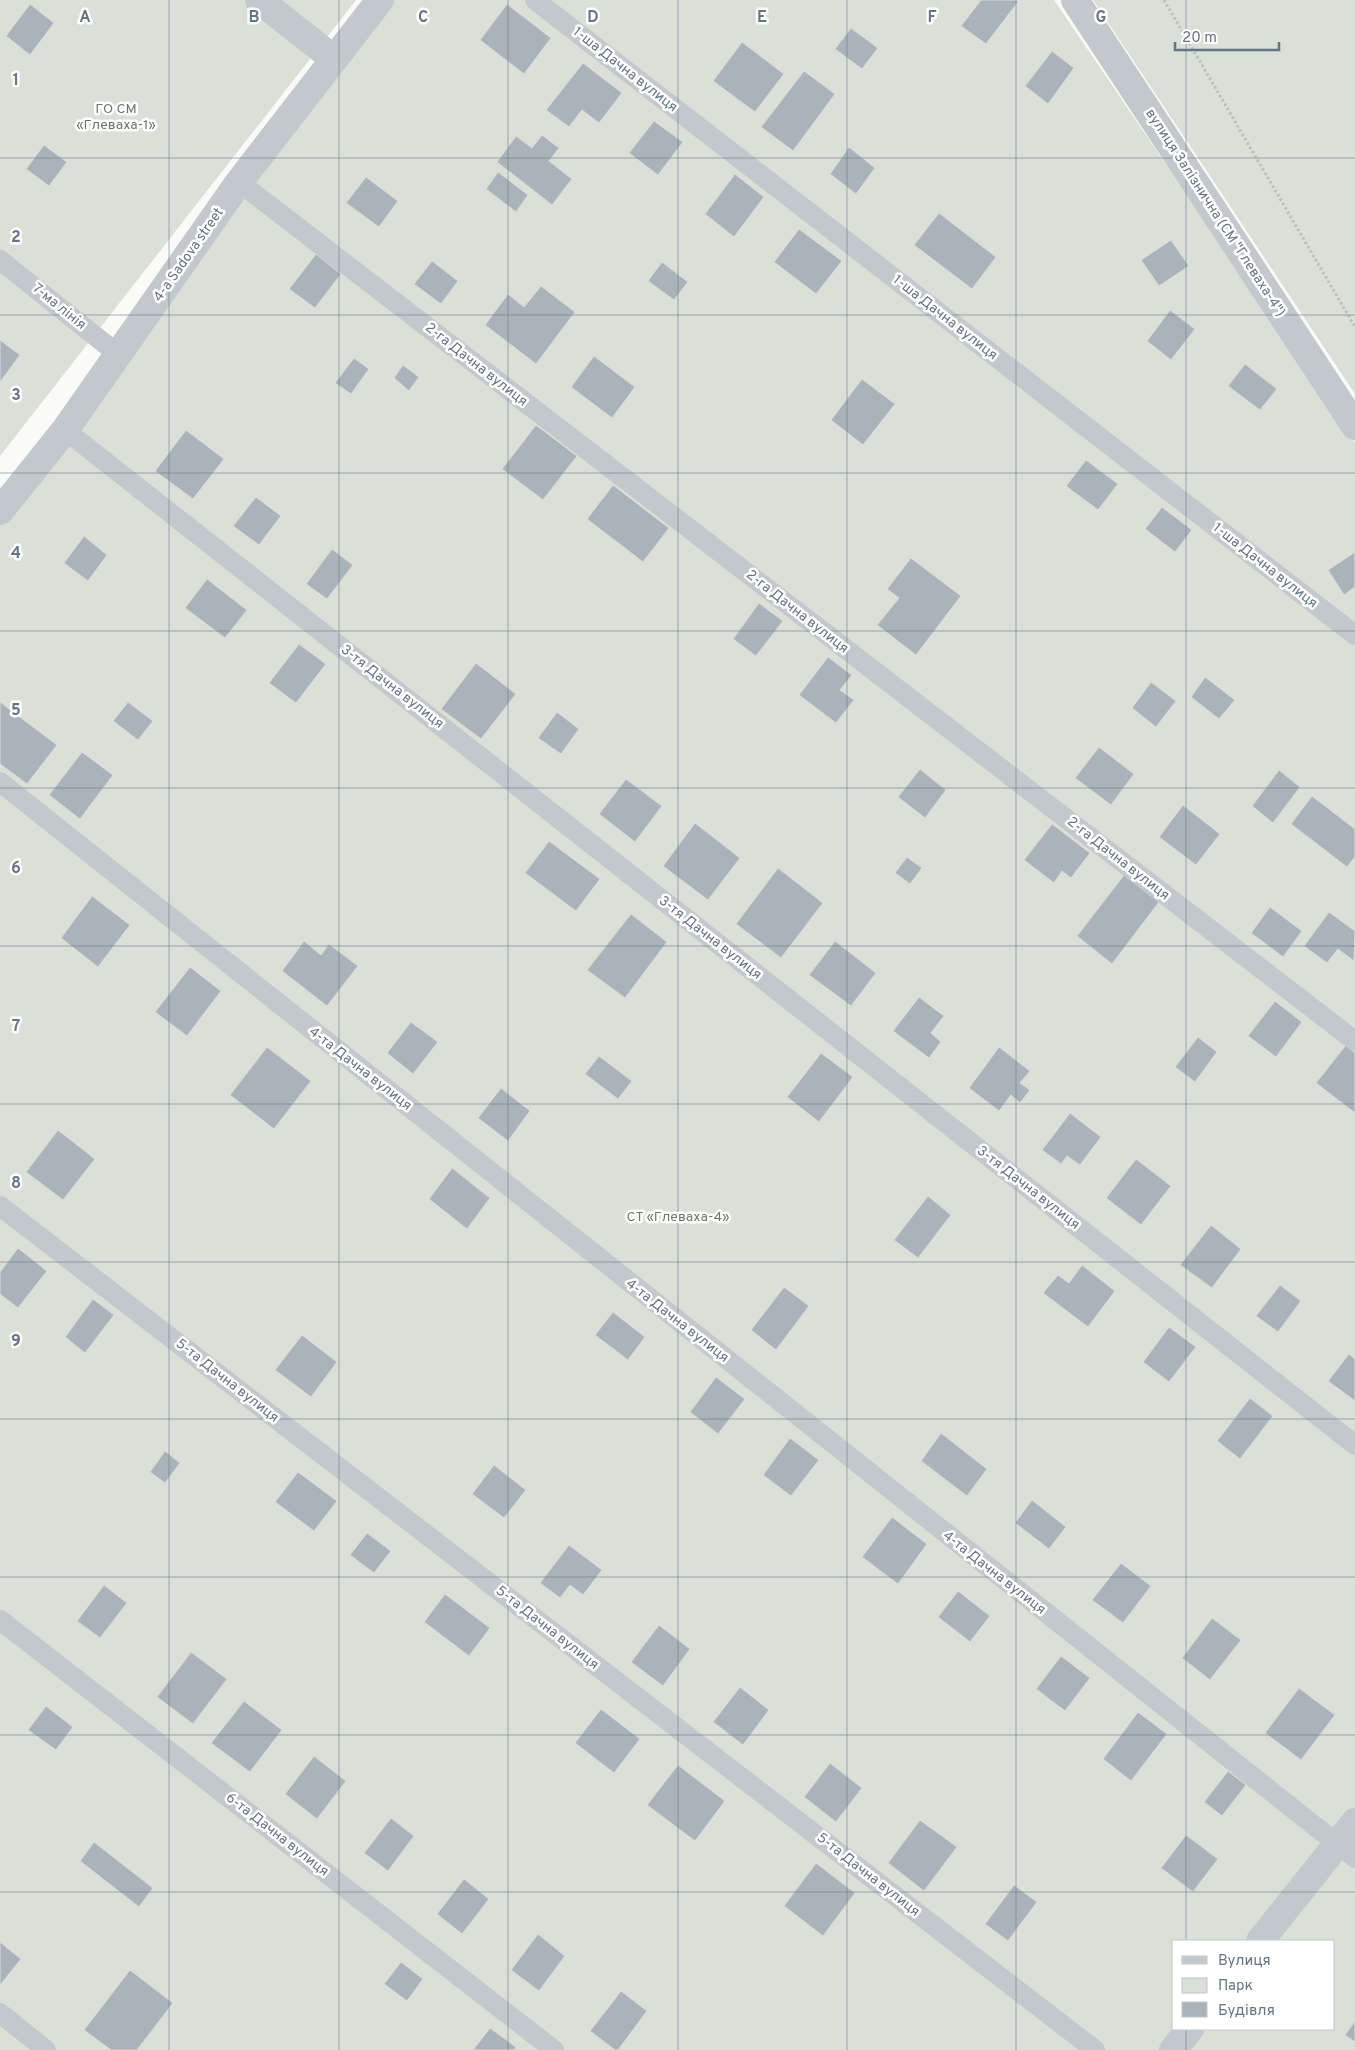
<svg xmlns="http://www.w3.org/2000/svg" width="1355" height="2050" viewBox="0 0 1355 2050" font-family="Overpass,sans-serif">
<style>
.green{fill:#dadfd7;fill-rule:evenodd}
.building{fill:#aab3b9;stroke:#dcdcda}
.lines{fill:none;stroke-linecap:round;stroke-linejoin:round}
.path{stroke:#bbbfc2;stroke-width:3;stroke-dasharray:2.5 2.5;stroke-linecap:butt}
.lane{stroke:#c3c8cc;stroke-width:20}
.street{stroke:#c3c8cc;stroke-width:28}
.grid{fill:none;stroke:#657683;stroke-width:1;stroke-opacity:0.55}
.labels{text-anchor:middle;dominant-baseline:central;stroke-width:5;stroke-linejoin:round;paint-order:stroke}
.street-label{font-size:14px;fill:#657683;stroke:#fff}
.park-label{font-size:14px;fill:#687a64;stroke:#fff}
.grid-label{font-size:16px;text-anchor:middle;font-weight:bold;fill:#657683;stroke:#fff;stroke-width:5;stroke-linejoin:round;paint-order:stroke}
</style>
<rect width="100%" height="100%" fill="#fafaf8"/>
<!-- green -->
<path class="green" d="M0,0H356L0,456Z
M388,0H1054L1355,442V2050H0V492ZM1174,1941H1334V2029H1174Z
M1093,0H1355V394Z"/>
<!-- building -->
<path class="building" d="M981,0H1016L1018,2L986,44L961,26Z
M30,4L54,23L30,55L6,36Z
M507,4L551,38L524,74L480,40Z
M851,28L878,48L862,69L835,49Z
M742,42L784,74L755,112L713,81Z
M1052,51L1074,68L1048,104L1025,86Z
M583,63L622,93L599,123L582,110L569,127L546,110Z
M804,71L835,94L793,151L761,127Z
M654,121L683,142L658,175L629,153Z
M542,135L559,148L549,161L572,179L552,205L497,162L516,136L532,148Z
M44,145L67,162L49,186L26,169Z
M849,147L875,168L856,194L830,174Z
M498,172L528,195L516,212L486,189Z
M735,174L764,197L734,237L705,214Z
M366,177L398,201L379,227L346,203Z
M939,213L996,257L972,289L914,245Z
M799,229L842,261L816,294L774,262Z
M1171,240L1189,266L1159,286L1141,260Z
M316,254L341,274L315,308L289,289Z
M432,261L458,281L441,304L414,284Z
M662,262L688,282L674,300L648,281Z
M541,286L575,312L536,364L485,325L508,294L524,307Z
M1170,310L1195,329L1171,360L1147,341Z
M0,340L20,355L0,382Z
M594,356L635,387L612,418L571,387Z
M354,358L369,369L351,394L335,383Z
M1245,364L1277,389L1260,410L1228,386Z
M403,365L419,377L409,391L394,378Z
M862,379L895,404L863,445L831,420Z
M536,425L577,456L543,500L502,469Z
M186,430L224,459L193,499L155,471Z
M1086,460L1118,484L1098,510L1066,486Z
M613,485L669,528L643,562L587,519Z
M256,497L281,516L259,545L233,526Z
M1162,507L1192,530L1175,552L1145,529Z
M84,536L107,555L88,581L64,563Z
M332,549L353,565L327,599L306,584Z
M1355,552V587L1344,595L1328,570Z
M911,558L961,596L916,655L877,625L899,598L887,589Z
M207,579L247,610L225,638L185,608Z
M759,603L783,621L756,656L733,639Z
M299,644L326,664L296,703L269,683Z
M828,657L852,675L840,690L854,700L836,723L799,695Z
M476,663L516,694L481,739L441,709Z
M1205,677L1235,700L1219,719L1191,697Z
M1151,682L1176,701L1156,727L1132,708Z
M0,702L57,745L27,784L0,764Z
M128,702L153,721L138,740L113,721Z
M557,712L579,729L561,754L538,738Z
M1099,747L1134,774L1111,805L1075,778Z
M82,752L113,775L80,819L49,795Z
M920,769L946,790L925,818L898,797Z
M1279,770L1300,787L1273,823L1252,806Z
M626,779L662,806L635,842L599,814Z
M1312,796L1355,829V857L1347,867L1291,824Z
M1183,805L1220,834L1196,865L1159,837Z
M695,823L740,858L708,900L663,866Z
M1052,824L1090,853L1071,878L1062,871L1054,883L1024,860Z
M549,841L600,879L576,911L525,873Z
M907,857L922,868L910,884L895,873Z
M778,868L823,903L781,958L736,924Z
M1124,875L1159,902L1112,964L1077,936Z
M92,896L130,925L98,967L61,938Z
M1270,907L1302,931L1283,957L1251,933Z
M1329,912L1355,931L1354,961L1338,949L1327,963L1304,946Z
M631,914L667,942L625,998L587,970Z
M304,941L321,955L329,944L358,966L327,1006L282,971Z
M835,941L876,973L851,1006L809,975Z
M190,967L221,991L187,1036L155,1012Z
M919,997L944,1016L931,1033L941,1042L929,1058L893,1031Z
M1275,1001L1302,1022L1276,1057L1248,1036Z
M411,1022L438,1042L413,1074L387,1053Z
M1198,1037L1217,1052L1195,1082L1175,1067Z
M1346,1045L1355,1053V1113L1316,1083Z
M267,1047L311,1081L274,1129L230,1095Z
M999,1047L1030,1071L1020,1083L1030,1090L1020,1103L1011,1095L999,1111L969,1088Z
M821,1053L853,1077L819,1122L787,1097Z
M599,1056L632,1081L618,1099L585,1074Z
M501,1088L530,1111L508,1141L478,1118Z
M1070,1113L1101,1137L1080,1165L1067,1156L1061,1164L1042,1150Z
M58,1130L95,1159L63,1200L26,1172Z
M1136,1159L1171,1186L1141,1225L1106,1198Z
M452,1168L490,1198L467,1229L429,1199Z
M928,1196L951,1215L918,1258L894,1240Z
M1211,1225L1241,1249L1212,1288L1180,1265Z
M18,1248L47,1271L18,1308L0,1294V1272Z
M1082,1265L1115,1291L1088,1327L1043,1293L1058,1275L1069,1283Z
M1280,1285L1301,1301L1278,1332L1256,1316Z
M784,1287L809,1306L776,1350L751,1330Z
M93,1299L114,1315L85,1353L65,1337Z
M613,1312L645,1337L628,1360L595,1335Z
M1169,1327L1196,1347L1169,1382L1143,1362Z
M302,1335L337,1362L311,1397L275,1370Z
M1349,1354L1355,1359V1401L1328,1381Z
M716,1377L745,1399L718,1434L690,1412Z
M1250,1398L1273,1416L1240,1459L1217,1441Z
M941,1433L987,1469L967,1496L921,1461Z
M790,1438L819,1460L791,1496L763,1475Z
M165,1451L180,1463L165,1483L150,1472Z
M494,1465L526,1490L504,1518L472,1494Z
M298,1472L337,1501L314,1531L275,1502Z
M1032,1500L1066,1527L1049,1549L1015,1523Z
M892,1517L927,1544L898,1584L862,1557Z
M367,1533L391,1551L374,1573L350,1555Z
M569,1545L602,1570L583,1595L570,1585L560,1598L540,1583Z
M1121,1563L1151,1586L1123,1623L1092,1600Z
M104,1585L127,1603L100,1638L77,1621Z
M958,1591L990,1616L970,1642L938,1617Z
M445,1594L490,1628L469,1656L424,1622Z
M1212,1618L1241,1640L1210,1680L1182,1658Z
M659,1625L690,1649L663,1686L631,1662Z
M191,1652L227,1679L193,1724L157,1697Z
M1061,1656L1090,1678L1065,1711L1036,1689Z
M740,1687L769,1710L743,1745L713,1722Z
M1299,1688L1335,1715L1301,1760L1265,1733Z
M244,1701L282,1730L250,1772L211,1743Z
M46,1706L73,1727L56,1750L28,1730Z
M601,1709L640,1739L614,1773L575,1743Z
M1138,1712L1167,1734L1131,1781L1103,1759Z
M314,1756L346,1781L317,1819L285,1794Z
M830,1763L862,1788L836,1822L804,1797Z
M678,1765L725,1801L695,1841L647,1805Z
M1228,1771L1246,1785L1222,1816L1204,1802Z
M391,1818L414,1836L388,1871L364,1853Z
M920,1820L957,1847L924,1891L888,1863Z
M1186,1835L1218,1859L1193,1892L1161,1868Z
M94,1842L153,1888L139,1907L80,1861Z
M816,1863L855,1893L823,1936L784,1906Z
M464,1879L489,1899L462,1934L437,1914Z
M1014,1885L1037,1902L1008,1941L985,1924Z
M538,1934L565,1956L539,1991L511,1970Z
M0,1942L21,1959L1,1984H0Z
M401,1962L423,1979L407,2001L384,1984Z
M130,1970L173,2003L137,2050H111L84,2030Z
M621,1991L647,2011L618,2050H615L590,2031Z
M1355,2021V2042L1345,2035Z
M490,2028L516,2047L514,2050H473Z"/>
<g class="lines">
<!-- path -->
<path class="path" d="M1164,0L1355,327"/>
<!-- lane -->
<path class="lane" d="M535,0L1355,635
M239,182L1355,1041
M0,260L119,355
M65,430L1355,1445
M0,782L1355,1858
M0,1206L1095,2050
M0,1620L554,2050
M0,2013L46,2050"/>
<!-- street -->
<path class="street" d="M259,0L334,59
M1075,0L1355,426
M0,511L65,430L239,182L380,0
M1260,1941L1355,1822
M1173,2050L1190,2029"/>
</g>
<!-- grid -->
<path class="grid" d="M169,0V2050M339,0V2050M508,0V2050M678,0V2050M847,0V2050M1016,0V2050M1186,0V1941M0,158H1355M0,315H1355M0,473H1355M0,631H1355M0,788H1355M0,946H1355M0,1104H1355M0,1262H1355M0,1419H1355M0,1577H1355M0,1735H1355M0,1892H1355M1186,2029V2050"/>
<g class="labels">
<!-- street labels -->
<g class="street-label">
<text transform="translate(625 70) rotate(38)">1-ша Дачна вулиця</text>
<text transform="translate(1215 213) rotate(57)">вулиця Залізнична (СМ "Глеваха-4")</text>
<text transform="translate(189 255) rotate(-55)">4-a Sadova street</text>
<text transform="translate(59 307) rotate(39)">7-ма лінія</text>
<text transform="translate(945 318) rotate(38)">1-ша Дачна вулиця</text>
<text transform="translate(476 365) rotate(38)">2-га Дачна вулиця</text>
<text transform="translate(1265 566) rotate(38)">1-ша Дачна вулиця</text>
<text transform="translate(797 612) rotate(38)">2-га Дачна вулиця</text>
<text transform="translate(392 687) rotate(38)">3-тя Дачна вулиця</text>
<text transform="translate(1118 859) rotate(38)">2-га Дачна вулиця</text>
<text transform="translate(710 938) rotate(38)">3-тя Дачна вулиця</text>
<text transform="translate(360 1069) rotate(38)">4-та Дачна вулиця</text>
<text transform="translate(1028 1188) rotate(38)">3-тя Дачна вулиця</text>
<text transform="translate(677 1321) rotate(38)">4-та Дачна вулиця</text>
<text transform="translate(227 1381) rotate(38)">5-та Дачна вулиця</text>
<text transform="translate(994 1573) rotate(38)">4-та Дачна вулиця</text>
<text transform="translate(547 1628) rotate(38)">5-та Дачна вулиця</text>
<text transform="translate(277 1835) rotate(38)">6-та Дачна вулиця</text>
<text transform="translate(868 1875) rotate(38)">5-та Дачна вулиця</text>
</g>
<!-- park labels -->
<g class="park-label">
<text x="116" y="109">ГО СМ<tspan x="116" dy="16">«Глеваха-1»</tspan></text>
<text x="678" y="1217">СТ «Глеваха-4»</text>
</g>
</g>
<g class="grid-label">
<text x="85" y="22">A</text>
<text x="254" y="22">B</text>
<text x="423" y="22">C</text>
<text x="593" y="22">D</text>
<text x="762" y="22">E</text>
<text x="932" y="22">F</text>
<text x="1101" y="22">G</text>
<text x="16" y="85">1</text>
<text x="16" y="242">2</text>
<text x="16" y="400">3</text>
<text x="16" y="558">4</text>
<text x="16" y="715">5</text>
<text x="16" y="873">6</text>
<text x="16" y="1031">7</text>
<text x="16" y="1188">8</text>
<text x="16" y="1346">9</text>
</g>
<!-- legend -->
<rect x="1172" y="1940" width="162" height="90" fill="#ffffff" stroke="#c1c8cd"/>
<rect x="1182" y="1956" width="25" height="8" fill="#c3c8cc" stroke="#c1c8cd"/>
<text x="1218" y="1965" font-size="15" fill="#657683">Вулиця</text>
<rect x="1182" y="1978" width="25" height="15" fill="#dadfd7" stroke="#c1c8cd"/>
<text x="1218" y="1990" font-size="15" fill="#657683">Парк</text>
<rect x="1182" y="2002" width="25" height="15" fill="#aab3b9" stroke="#c1c8cd"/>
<text x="1218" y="2015" font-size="15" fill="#657683">Будівля</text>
<!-- scale -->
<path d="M1175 42v8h104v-8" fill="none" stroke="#657683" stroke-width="2.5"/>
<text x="1182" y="42" font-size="15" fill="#657683" stroke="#ffffff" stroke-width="4" paint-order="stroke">20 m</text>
</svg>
